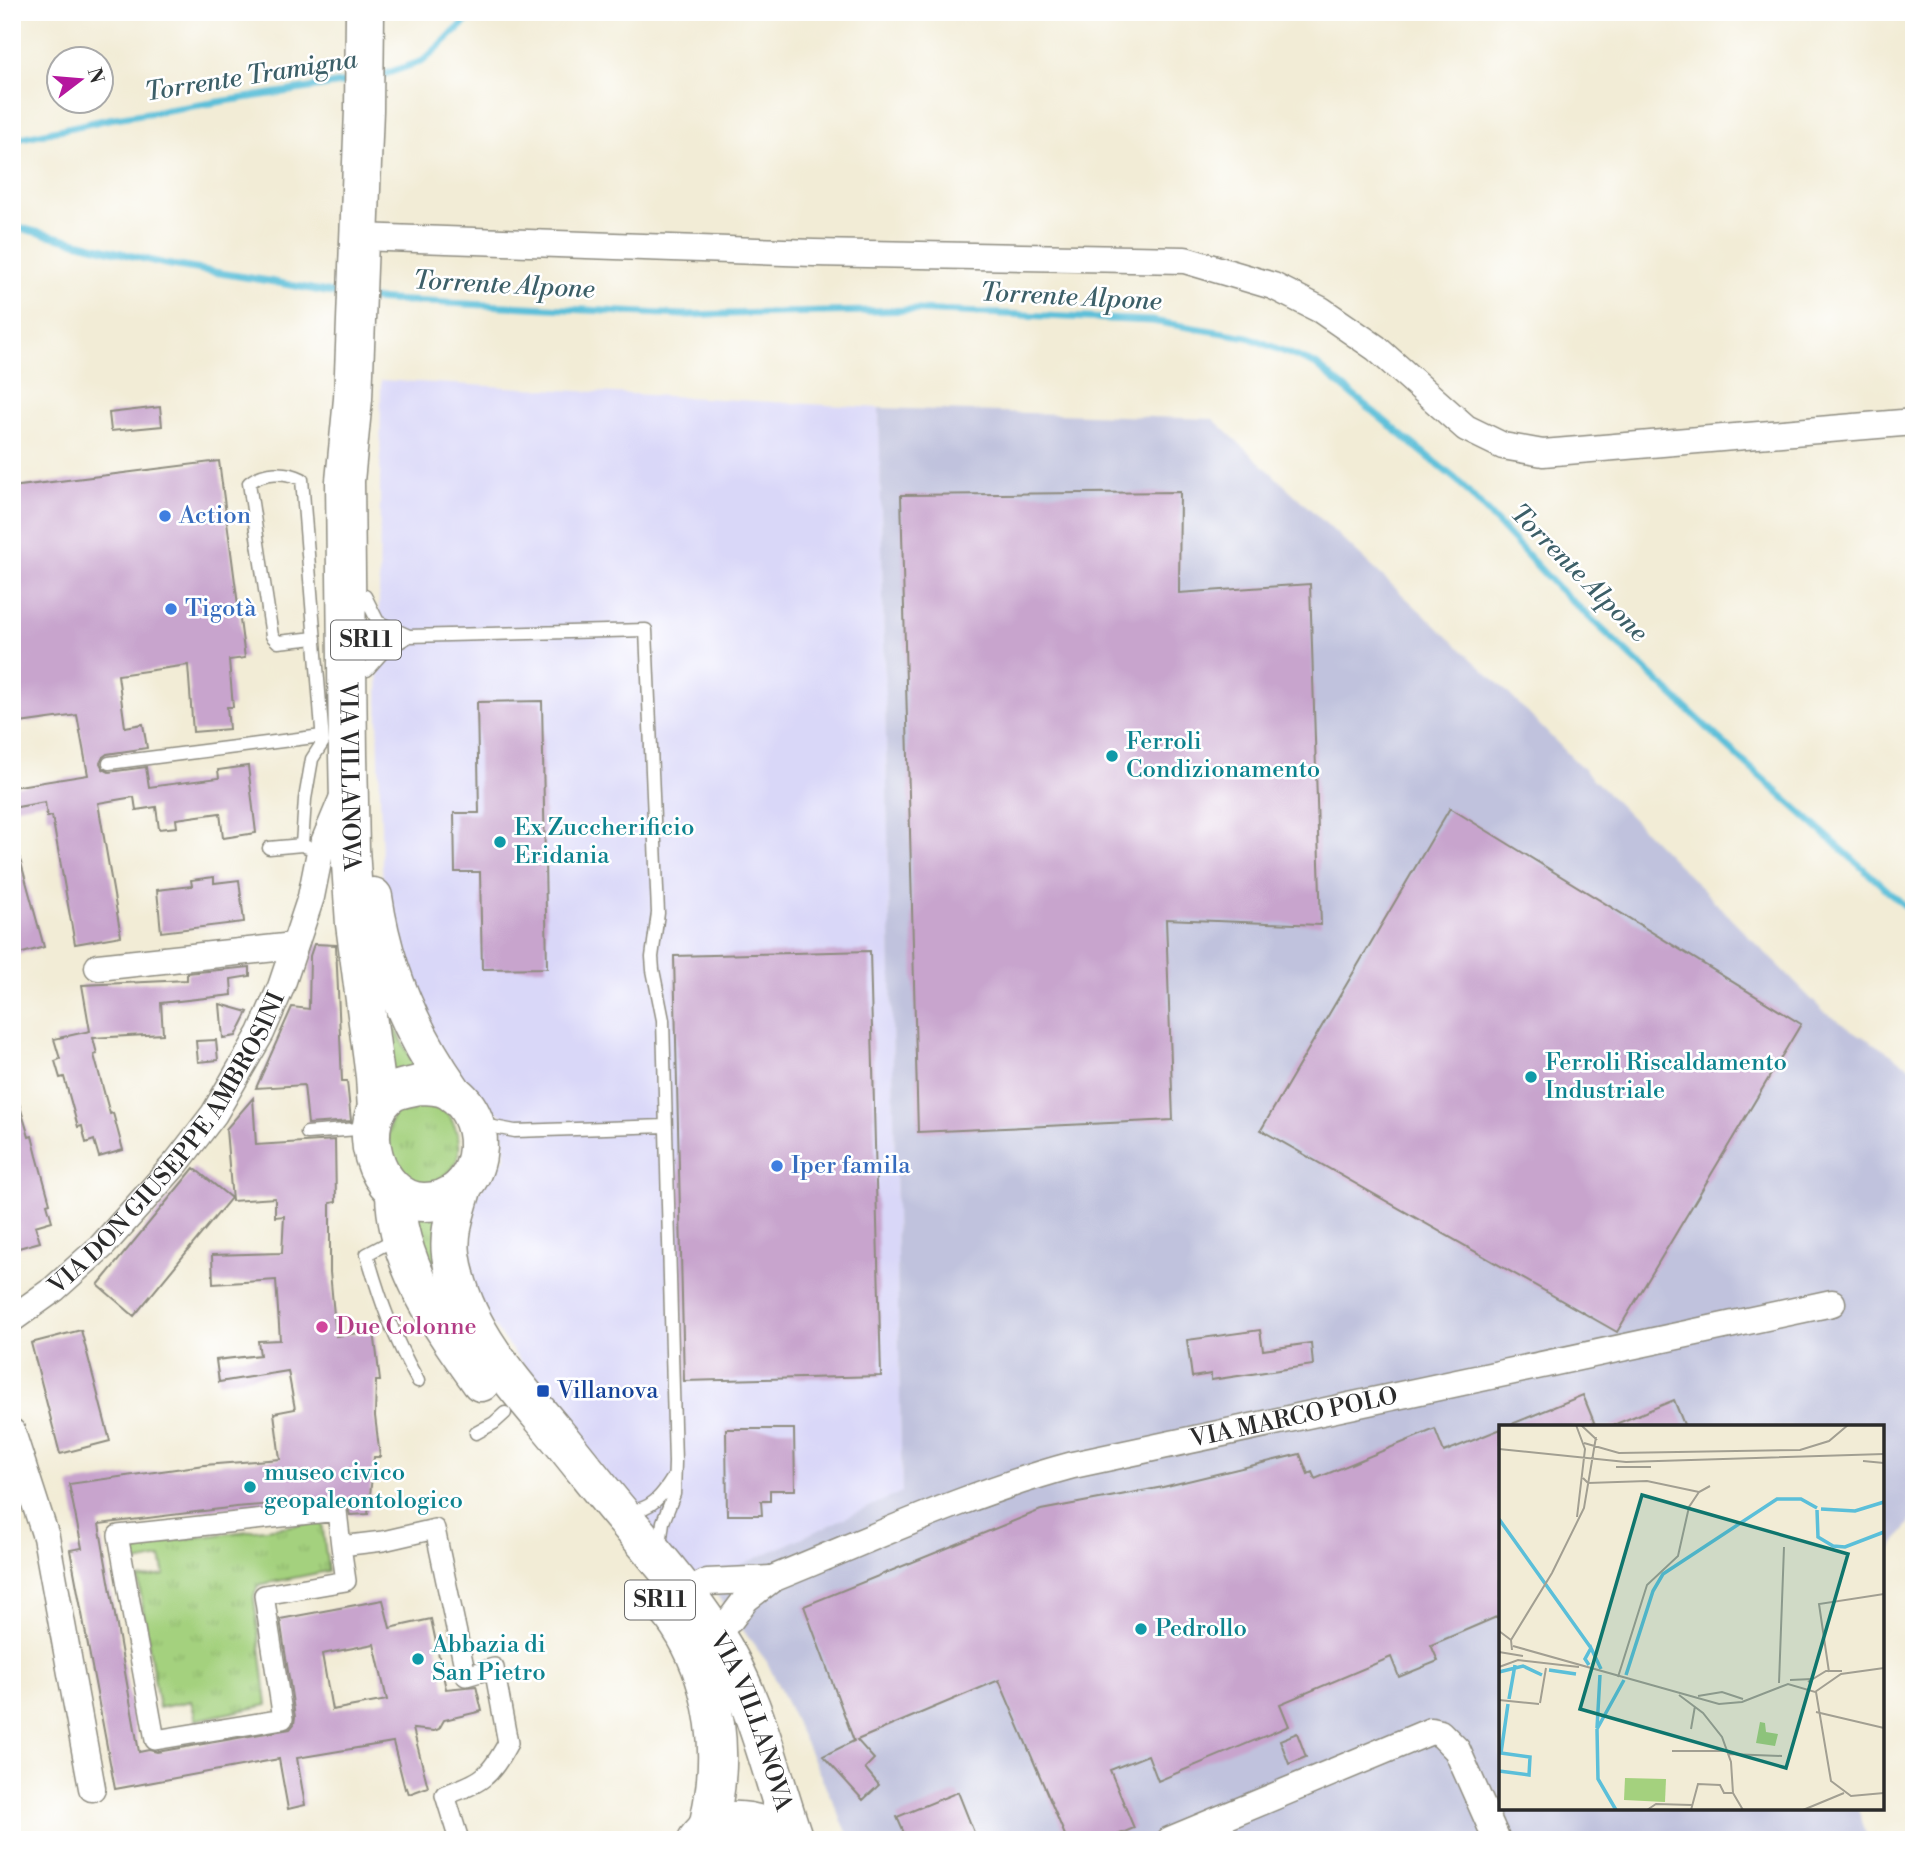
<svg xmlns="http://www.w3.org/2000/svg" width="1926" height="1852" viewBox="0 0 1926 1852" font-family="'Libre Bodoni',serif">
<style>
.built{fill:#d9d7f8}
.industrial{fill:#c0c2dd}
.grass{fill:url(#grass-tufts);stroke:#687e54;stroke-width:2}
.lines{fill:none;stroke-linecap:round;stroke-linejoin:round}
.stream{stroke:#5bbfd9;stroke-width:7}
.building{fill:#c8a4cd;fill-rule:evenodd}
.service-casing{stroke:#8e8c80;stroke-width:15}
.pedestrian-casing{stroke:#8e8c80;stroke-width:22}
.minor-casing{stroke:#8e8c80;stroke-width:29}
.primary-casing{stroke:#8e8c80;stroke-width:41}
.service{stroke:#fff;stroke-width:12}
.pedestrian{stroke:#fff;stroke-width:19}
.minor{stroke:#fff;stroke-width:26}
.primary{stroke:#fff;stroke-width:38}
.shop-dot{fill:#3f7fe0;stroke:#fff;stroke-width:2.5}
.culture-dot{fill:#0f9aa8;stroke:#fff;stroke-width:2.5}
.hotel-dot{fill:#d1479c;stroke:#fff;stroke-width:2.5}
.transit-dot{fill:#1a4fb4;stroke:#fff;stroke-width:2.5}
.labels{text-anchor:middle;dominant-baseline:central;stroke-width:5;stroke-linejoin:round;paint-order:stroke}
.shield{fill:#fff;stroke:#6b6b6b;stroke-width:2}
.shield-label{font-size:23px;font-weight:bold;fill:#2b2b2b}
.shop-label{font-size:24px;fill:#366cbe;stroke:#fff;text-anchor:start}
.culture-label{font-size:24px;fill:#0d838f;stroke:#fff;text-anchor:start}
.street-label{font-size:24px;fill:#2b2b2b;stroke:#fff}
.hotel-label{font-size:24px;fill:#b23c85;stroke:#fff;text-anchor:start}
.transit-label{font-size:24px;fill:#164399;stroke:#fff;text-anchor:start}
.water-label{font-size:26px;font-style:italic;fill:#3c5f68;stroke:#fff}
.inset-river{fill:none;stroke:#5bbfd9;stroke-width:3.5}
.inset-road{fill:none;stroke:#a29f92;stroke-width:2}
.view{fill:#0f766e;fill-opacity:0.15;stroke:#0f766e;stroke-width:3.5}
.inset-edge{fill:none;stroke:#2b2b2b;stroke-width:3.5}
</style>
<defs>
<pattern id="grass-tufts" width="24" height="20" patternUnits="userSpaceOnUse" patternTransform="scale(1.75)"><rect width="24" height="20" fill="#a4d17e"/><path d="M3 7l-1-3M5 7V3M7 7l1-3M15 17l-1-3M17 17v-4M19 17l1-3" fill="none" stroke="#8db46d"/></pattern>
</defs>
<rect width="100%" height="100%" fill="#fff"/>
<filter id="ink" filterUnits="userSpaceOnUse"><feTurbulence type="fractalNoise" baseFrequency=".0143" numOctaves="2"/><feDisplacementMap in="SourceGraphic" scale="14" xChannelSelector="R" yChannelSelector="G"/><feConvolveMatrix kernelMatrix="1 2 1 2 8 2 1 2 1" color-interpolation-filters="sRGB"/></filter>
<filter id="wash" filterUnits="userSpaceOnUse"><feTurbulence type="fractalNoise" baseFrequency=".00686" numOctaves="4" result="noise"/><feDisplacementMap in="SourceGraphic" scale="28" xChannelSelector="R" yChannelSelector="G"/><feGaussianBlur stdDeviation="1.57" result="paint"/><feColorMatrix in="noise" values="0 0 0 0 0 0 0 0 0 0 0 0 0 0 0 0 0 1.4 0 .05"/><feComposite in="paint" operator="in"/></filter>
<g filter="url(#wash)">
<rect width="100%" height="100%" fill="#f2ecd6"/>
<!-- built -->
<path class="built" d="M381,380L879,408L902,1493L706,1581L689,1584L471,1296L468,1212L493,1167L506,1158L501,1114L485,1109L445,1065L383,899L378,720Z"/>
<!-- industrial -->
<path class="industrial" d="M879,408L1213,419L1502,687L1824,1012L1914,1069V1516L1882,1563V1427H1501V1808H1858L1868,1840H851L767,1662L706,1581L902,1492Z"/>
<!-- grass -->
<path class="grass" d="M380,998L416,1068L391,1078Z
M440,1102C467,1137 470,1175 420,1186C414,1183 405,1180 401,1174C387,1154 382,1125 400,1106Z
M409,1214L441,1215L447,1304Z
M322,1522L328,1571L258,1585L254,1597L267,1705L196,1720L191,1701L159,1708L138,1579L165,1575L161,1558L136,1563L133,1545Z"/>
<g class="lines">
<!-- stream -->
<path class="stream" d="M376,77L423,61L476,12
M12,140L109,119L354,81
M12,226L165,264L269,281L347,296
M369,299L683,315L917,310L1152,321L1248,337L1315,364L1459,482L1557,587L1744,762L1914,914"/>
</g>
<g id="blocks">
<!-- building -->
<path class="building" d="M160,407L162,426L111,431L109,413Z
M219,461L245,658L229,660L233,707H227L229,729L193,732L188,665L118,675L125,727L143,724L147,748L107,754L103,757L100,763L103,769L109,772L146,767L149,787L219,778L218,770L248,766L256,833L223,838L220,813L176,819L177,827L159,829L156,807L136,810L134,797L98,803L121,936L75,944L52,816L47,817L45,802L12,808V787L88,775L77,715L12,724V487Z
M1180,492L1179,593L1310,584L1321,925L1166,919L1173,1120L918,1132L901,495Z
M542,701L547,968L482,969L480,872H455L454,813H479L477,702Z
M1450,808L1801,1024L1617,1332L1261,1130Z
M18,852L44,947L12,956V853Z
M214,877V883L239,880L244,922L161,932L157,890L192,886L191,880Z
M314,944L336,945L342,1081H347L351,1121L308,1124L304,1085L256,1088L292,1007L309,1009L310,956Z
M870,951L881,1376L684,1381L674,956Z
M250,967V976L231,979L232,995L161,1003L163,1034L93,1038L97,1054L94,1055L110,1114L113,1113L123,1150L99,1157L94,1140L86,1143L82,1126L78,1127L64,1077L60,1078L55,1061L60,1059L54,1039L90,1031L82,985L187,980V973Z
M220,1004L248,1012L236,1036L223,1038Z
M216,1040L218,1060L198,1062L196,1041Z
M17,1096L29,1137L32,1136L37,1156L50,1203L47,1204L52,1221L35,1226L40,1242L15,1249L12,1238V1097Z
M253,1098L256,1145L335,1140L336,1202L330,1203V1272L336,1336L374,1331L380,1381H376L375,1416L380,1457H374L368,1514L350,1515L345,1498L236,1507L99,1524L139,1752L149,1750L157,1752L290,1729L294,1724L295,1717L280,1619L383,1600L390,1628L431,1619L446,1689L476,1686L482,1711L444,1720L439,1729L434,1731L413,1729L428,1787L409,1794L407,1788L405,1789L393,1742L297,1758L305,1805L288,1809L279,1759L115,1789L70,1550L82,1548L69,1484L204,1465L280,1459L274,1413L295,1409L288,1371L219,1382L216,1360L260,1355L258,1341L280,1340L276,1280L213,1284L212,1255L282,1253L284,1216L275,1217V1198L232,1201L226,1129ZM374,1644L387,1700L332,1710L322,1654Z
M194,1168L231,1198L134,1316L98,1285Z
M81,1330L110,1441L60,1454L31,1343Z
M1260,1330L1263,1350L1311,1343L1313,1365L1211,1380V1374L1192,1377L1187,1340Z
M1583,1395L1596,1427H1507V1426Z
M1674,1400L1685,1427H1611V1426Z
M726,1429H794L795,1490H770V1501H761L762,1515H727Z
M1435,1429L1444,1452L1501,1429V1615L1431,1645L1438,1661L1399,1677L1391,1657L1280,1704L1289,1726L1158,1781L1148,1755L1110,1770L1134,1828L1106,1840H1067L999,1680L857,1740L874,1759L865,1768L879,1785L863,1800L823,1756L854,1741L804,1606L1041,1510L1163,1487L1300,1454L1308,1474L1312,1472L1315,1479Z
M1297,1733L1306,1757L1289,1764L1280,1740Z
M958,1792L977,1840H907L897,1817Z"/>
</g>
</g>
<g filter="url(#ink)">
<use href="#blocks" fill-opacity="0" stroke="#8e8c80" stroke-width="2"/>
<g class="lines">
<defs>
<path id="service" d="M365,596L378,622L409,636L646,630L658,913L652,957L653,970L663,1020L675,1462L674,1494L663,1522L660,1545
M367,670L383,652L409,636
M109,763L322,736
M302,845L305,799L312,759L323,742L302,479C286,471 263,471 249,483L272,636L278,642L315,638
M269,848L302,845L307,847
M482,1122L494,1127L515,1131L666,1126
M307,1133L370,1128
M397,1238L367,1254C380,1300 394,1339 418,1381
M476,1433L494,1423L505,1413
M629,1511C651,1510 662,1496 673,1478"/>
<path id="pedestrian" d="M341,1546L346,1581L264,1595L283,1719L155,1740L118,1535L337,1511L341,1546L383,1541L435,1529L466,1676L494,1668L508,1743C489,1778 482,1782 445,1795L459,1840"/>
<g id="minor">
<path d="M359,237L814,253L1185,260L1273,286L1321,310L1376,348L1466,428L1503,446L1543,453L1914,422"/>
<path d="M98,967L294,946"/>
<path id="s1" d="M12,1319L54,1289L102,1246L177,1162L214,1114L261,1033L281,987L311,897L320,852L345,792"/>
<path d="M12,1432L46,1537L92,1788"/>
<path d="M686,1593L707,1582L772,1579"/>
<path id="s2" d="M714,1633L731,1619L746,1599L772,1579C871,1539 969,1493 1073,1465L1832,1303"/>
<path d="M1170,1840L1431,1731L1440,1733L1457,1750L1497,1840"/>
</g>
<g id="primary">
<path id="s3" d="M365,12L364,110L353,399L345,481L348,755L350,849L355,924L375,1076L377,1110"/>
<path d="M373,897C383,967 412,1034 452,1091"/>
<path d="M419,1085C430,1085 441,1085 450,1091C496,1120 484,1202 424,1202C375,1202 350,1118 393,1092C401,1088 411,1087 419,1085Z"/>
<path id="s4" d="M463,1186C457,1208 448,1231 451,1254C460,1326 512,1381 556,1434C580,1463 602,1492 626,1520C657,1557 688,1593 714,1633C755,1695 770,1771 794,1840"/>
<path d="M395,1193C396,1264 441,1326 481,1382"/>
<path d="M666,1607C704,1652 722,1721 716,1780C715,1796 711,1812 708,1828"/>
<path d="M697,1840C700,1836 705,1830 709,1828C732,1814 767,1822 785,1840"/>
</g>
</defs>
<!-- service casing -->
<use href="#service" class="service-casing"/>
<!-- pedestrian casing -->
<use href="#pedestrian" class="pedestrian-casing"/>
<!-- minor casing -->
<use href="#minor" class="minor-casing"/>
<!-- primary casing -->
<use href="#primary" class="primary-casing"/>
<!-- service -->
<use href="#service" class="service"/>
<!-- pedestrian -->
<use href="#pedestrian" class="pedestrian"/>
<!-- minor -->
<use href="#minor" class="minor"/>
<!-- primary -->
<use href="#primary" class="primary"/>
</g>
</g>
<!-- markers -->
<g class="shop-dot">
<circle cx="165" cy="516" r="7"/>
<circle cx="171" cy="609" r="7"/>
<circle cx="777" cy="1166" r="7"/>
</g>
<g class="culture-dot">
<circle cx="1112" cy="756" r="7"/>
<circle cx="500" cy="842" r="7"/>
<circle cx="1531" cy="1077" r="7"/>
<circle cx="250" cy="1487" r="7"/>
<circle cx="1141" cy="1629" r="7"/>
<circle cx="418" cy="1659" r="7"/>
</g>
<circle class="hotel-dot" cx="322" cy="1327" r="7"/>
<rect class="transit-dot" x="536" y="1384" width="14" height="14" rx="3.5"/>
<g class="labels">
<!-- shield labels -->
<g class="shield">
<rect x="331" y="620.5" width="70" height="39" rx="5"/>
<rect x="625" y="1580.5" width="70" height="39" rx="5"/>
</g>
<g class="shield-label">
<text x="366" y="640">SR11</text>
<text x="660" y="1600">SR11</text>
</g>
<!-- shop labels -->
<g class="shop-label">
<text x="179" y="516">Action</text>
<text x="185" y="609">Tigotà</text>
<text x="791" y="1166">Iper famila</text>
</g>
<!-- culture labels -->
<g class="culture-label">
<text x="1126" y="742">Ferroli<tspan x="1126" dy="28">Condizionamento</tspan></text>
<text x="514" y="828">Ex Zuccherificio<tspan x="514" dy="28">Eridania</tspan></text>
<text x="1545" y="1063">Ferroli Riscaldamento<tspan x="1545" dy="28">Industriale</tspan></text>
<text x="264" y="1473">museo civico<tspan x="264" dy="28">geopaleontologico</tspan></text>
<text x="1155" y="1629">Pedrollo</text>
<text x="432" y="1645">Abbazia di<tspan x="432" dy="28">San Pietro</tspan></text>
</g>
<!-- street labels -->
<g class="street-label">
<text stroke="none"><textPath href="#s3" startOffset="765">VIA VILLANOVA</textPath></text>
<text stroke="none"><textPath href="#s1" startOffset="238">VIA DON GIUSEPPE AMBROSINI</textPath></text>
<text stroke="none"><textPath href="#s2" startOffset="628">VIA MARCO POLO</textPath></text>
<text stroke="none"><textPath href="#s4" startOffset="632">VIA VILLANOVA</textPath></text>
</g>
<!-- hotel labels -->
<g class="hotel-label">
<text x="336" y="1327">Due Colonne</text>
</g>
<!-- transit labels -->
<g class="transit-label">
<text x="557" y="1391">Villanova</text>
</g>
<!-- water labels -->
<g class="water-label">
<text transform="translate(251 76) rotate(-9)">Torrente Tramigna</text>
<text transform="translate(504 285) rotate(3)">Torrente Alpone</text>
<text transform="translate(1071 297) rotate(3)">Torrente Alpone</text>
<text transform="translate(1579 573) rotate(45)">Torrente Alpone</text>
</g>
</g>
<!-- overview -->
<g transform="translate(1499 1425)">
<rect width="385" height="385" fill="#f2ecd6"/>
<path d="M261,297L266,298L267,307L279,309L276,321L257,318Z" fill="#a4d17e"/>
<path d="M126,353L167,354L166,377L125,375Z" fill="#a4d17e"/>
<path class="inset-river" d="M322,84L356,86L385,77M318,85L319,112L334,121L346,122L385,107M0,94L92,223M90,240L86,234L92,223L102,244M50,245L77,249M0,247L24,241L43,250M127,250L154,166L164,149L278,74H302L318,83M10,274L16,240M98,303L101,250M98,304L125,255M98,304L99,354L117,385M0,346L30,350L31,332L2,328L9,279"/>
<path class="inset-road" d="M77,0L86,24L78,92M82,0L98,15M85,18L120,28L301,25L330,16L349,0M0,24L127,37L385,29M364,36L385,38M117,42H152M84,53L89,58L148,56L200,67M0,206L12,215L13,225M12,215L53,148L85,83L97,12M14,221L220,279L243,277L289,259L316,267L342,249L385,243M0,227L24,231M0,242L19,235L80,242M330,247L320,179L385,169M119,252L148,160L179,131L190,82L200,67L211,61M291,255L313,254M309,257L327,246H343M280,258L285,122M317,267L332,356L352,371L385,368M180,270L204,288L223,312L232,337L234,368L244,385M199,271L223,267L244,274M0,275L40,279M41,278L47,243M317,287L385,303M192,304L196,281M173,326H229M230,329L283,331M148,385L157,379L193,380M192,385L199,359L221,360L225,368H234M304,385L345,368"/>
<path class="view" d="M143,70L349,129L287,343L81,284Z"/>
<rect width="385" height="385" class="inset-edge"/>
</g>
<!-- margin -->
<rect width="1926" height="1852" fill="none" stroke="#fff" stroke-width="42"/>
<!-- north arrow -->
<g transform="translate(80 80) rotate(74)"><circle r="33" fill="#ffffff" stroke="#aaaaaa" stroke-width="2"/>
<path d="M0-5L12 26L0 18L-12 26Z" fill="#b5179e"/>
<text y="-10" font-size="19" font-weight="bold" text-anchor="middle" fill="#2b2b2b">N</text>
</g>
</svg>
